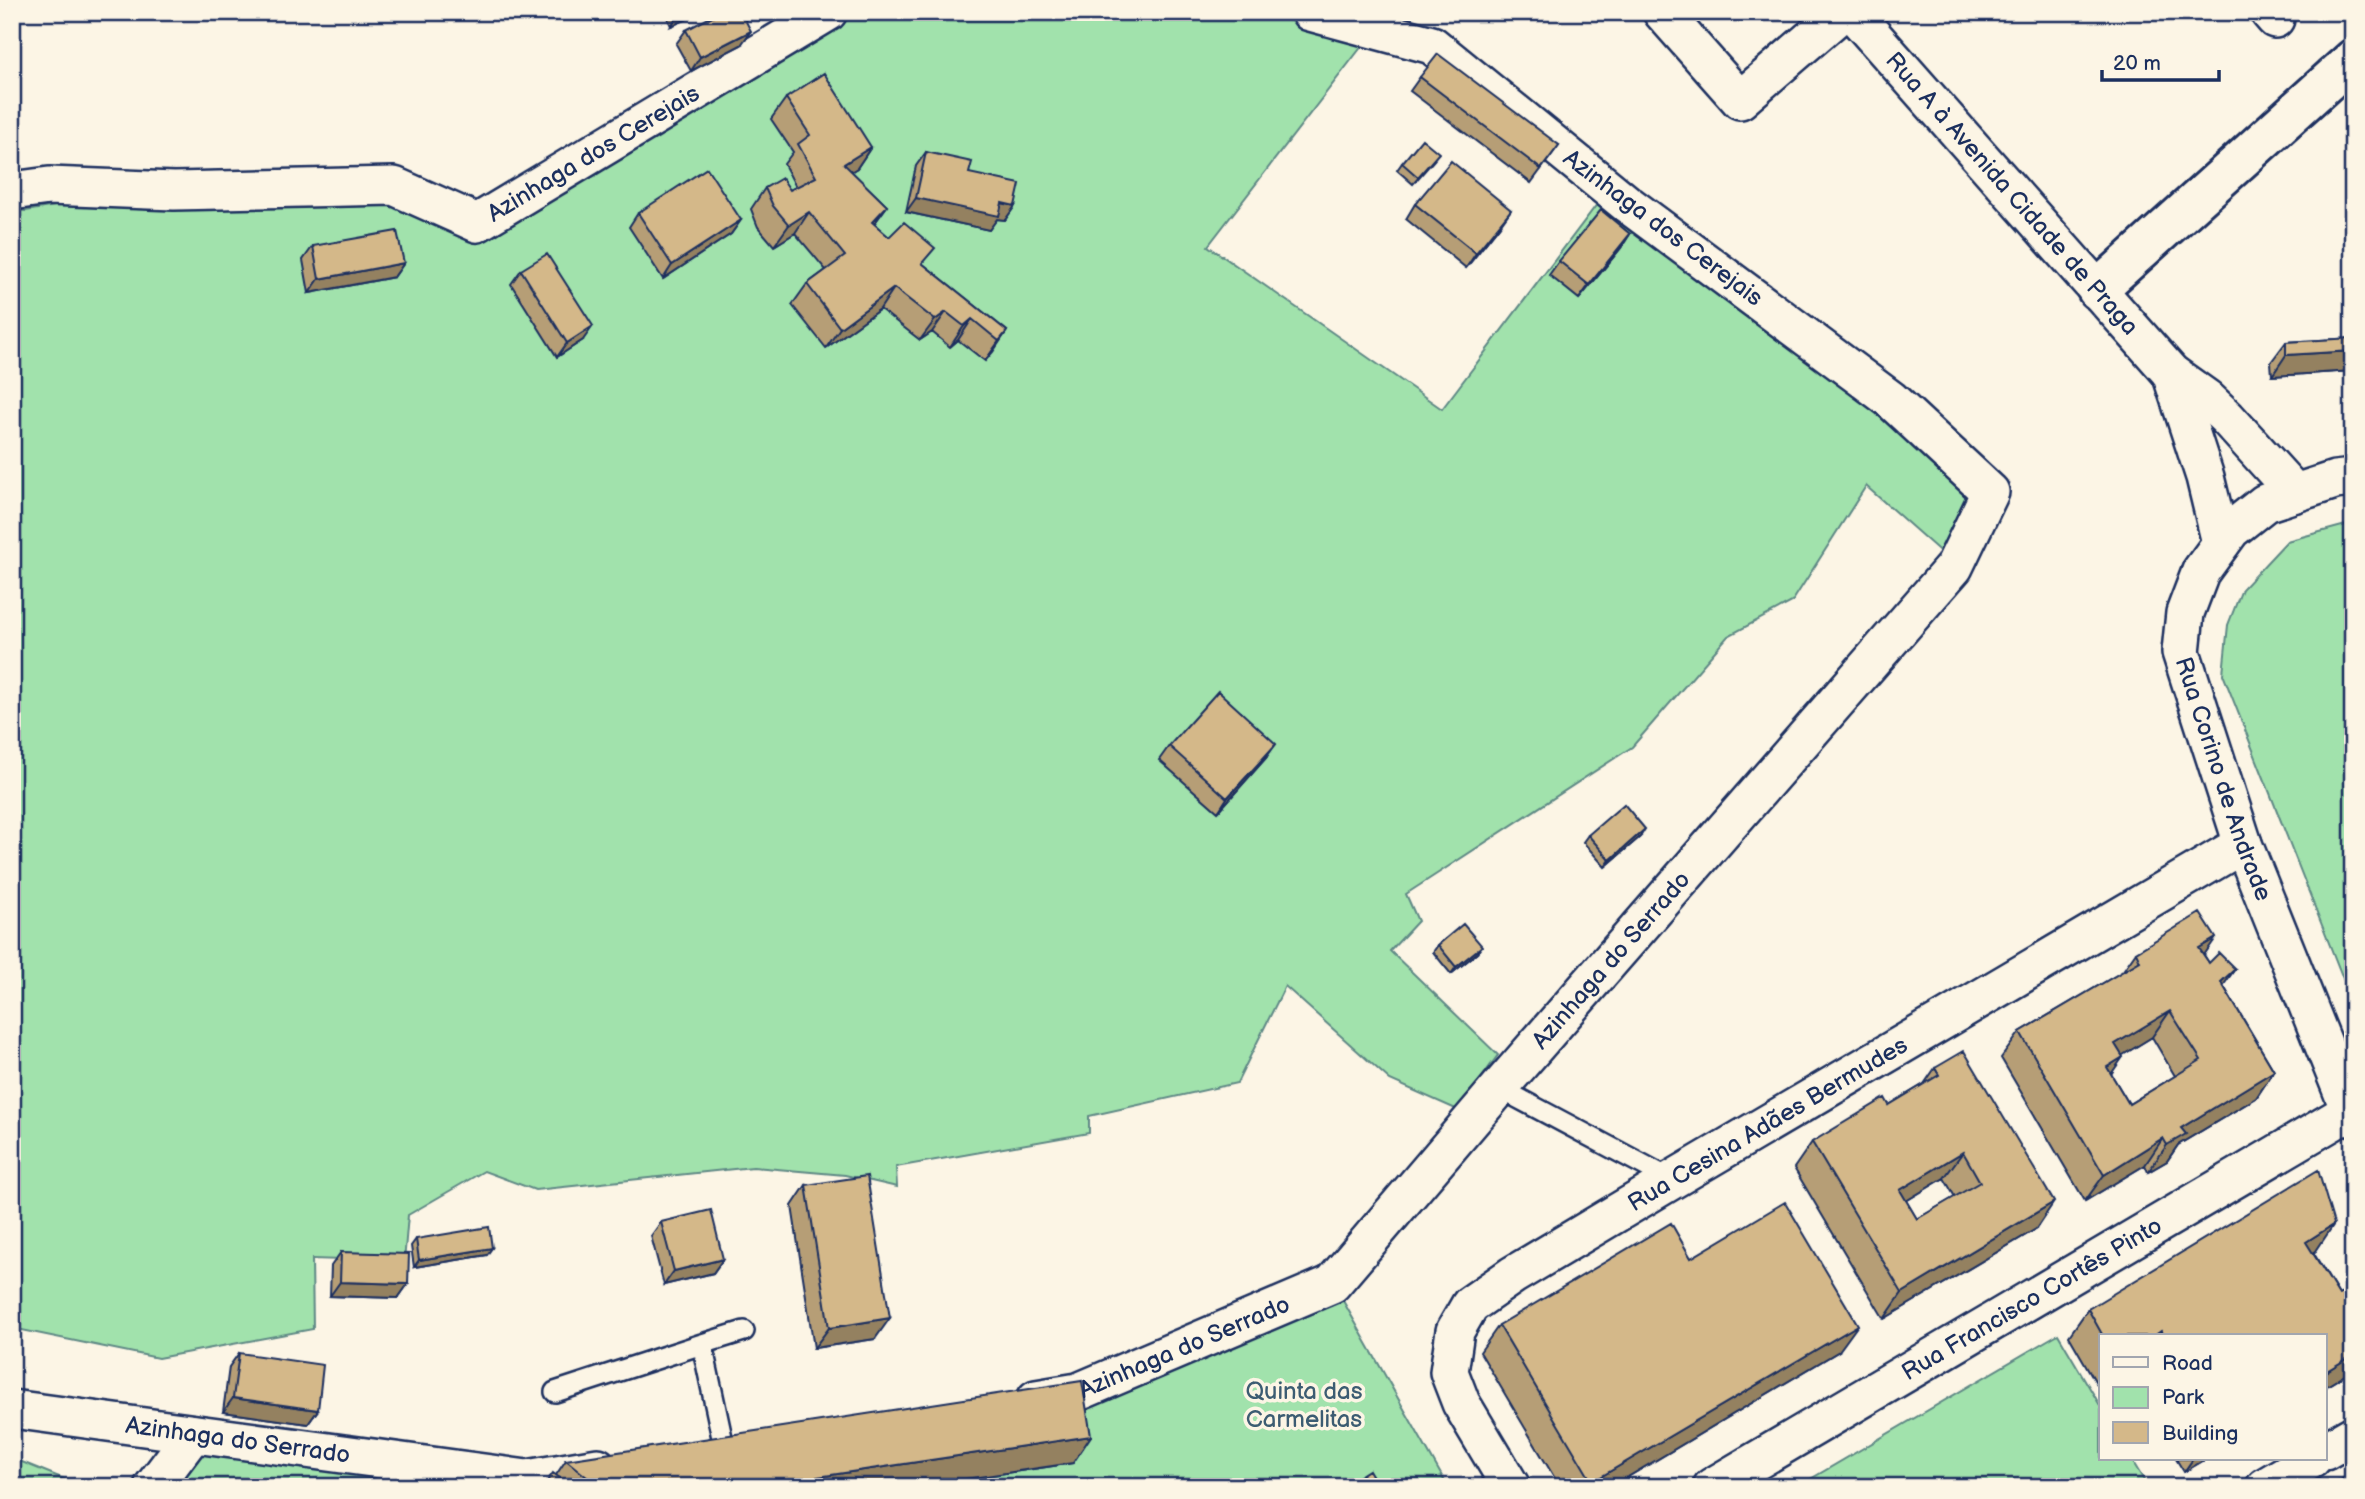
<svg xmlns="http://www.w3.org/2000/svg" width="2365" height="1499" viewBox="0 0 2365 1499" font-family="'Balsamiq Sans',sans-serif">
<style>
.green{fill:#a1e2ac;stroke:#5e8885;stroke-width:2}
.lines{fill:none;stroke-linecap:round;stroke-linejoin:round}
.service-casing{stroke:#1b2f5e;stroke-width:24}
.minor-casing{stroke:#1b2f5e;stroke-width:42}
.secondary-casing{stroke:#1b2f5e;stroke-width:44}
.service{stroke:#fcf5e5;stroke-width:19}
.minor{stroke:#fcf5e5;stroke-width:37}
.secondary{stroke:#fcf5e5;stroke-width:38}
.wall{fill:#b69e76;stroke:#1b2f5e;stroke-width:2;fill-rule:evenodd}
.shaded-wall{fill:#948160;stroke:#1b2f5e;stroke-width:2}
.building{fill:#d4b889;stroke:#1b2f5e;stroke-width:2;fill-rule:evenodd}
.labels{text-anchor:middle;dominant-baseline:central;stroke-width:7;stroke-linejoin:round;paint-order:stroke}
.street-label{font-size:24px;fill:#1b2f5e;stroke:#fcf5e5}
.park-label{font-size:24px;fill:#3c5c72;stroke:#fcf5e5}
</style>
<rect width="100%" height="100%" fill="#fcf5e5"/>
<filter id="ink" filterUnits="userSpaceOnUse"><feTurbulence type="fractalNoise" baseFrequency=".0143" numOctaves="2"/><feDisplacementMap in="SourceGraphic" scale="14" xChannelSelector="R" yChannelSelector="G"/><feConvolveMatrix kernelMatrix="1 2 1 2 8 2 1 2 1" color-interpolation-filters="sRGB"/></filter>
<g filter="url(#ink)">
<!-- green -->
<path class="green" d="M855,12H1264L1310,27L1369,37L1208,246L1442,409L1601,199L1768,324L1962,481L1971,506L1945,556L1866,486L1792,602L1728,636L1632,747L1406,894L1418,921L1390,951L1498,1055L1458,1110L1390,1080L1285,986L1237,1083L1089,1116V1133L896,1167L897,1187L845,1175L753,1167L535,1190L484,1171L408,1215L404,1262L312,1259L313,1329L158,1358L12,1328V210L26,211L84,201L385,203L483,239L577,180Z
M2353,523V1004L2223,674L2228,625L2242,589L2287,541Z
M1342,1299L1448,1487H547L1129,1387Z
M2058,1334L2101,1407V1459H2131L2148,1487H1797Z
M200,1452L462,1487H174Z
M12,1458L69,1481L64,1487H12Z"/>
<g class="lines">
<defs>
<path id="service" d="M1499,1088L1672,1180
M702,1344L744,1331
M555,1392L702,1344L724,1447"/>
<g id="minor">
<path d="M1662,12L1740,100L1842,12"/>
<path id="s1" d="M1852,12L2171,373L2206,398L2227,418L2295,493"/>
<path d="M2269,12L2275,19"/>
<path id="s2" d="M12,191L49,186L174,191L394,186L477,223L828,12"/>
<path d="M2171,373L2205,477L2221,543"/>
<path id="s3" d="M2353,478L2335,480L2265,503L2231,530L2201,571L2185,613L2181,652L2243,844L2353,1118"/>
<path id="s4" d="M1036,1399L1078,1392L1332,1284L1499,1088L1954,567L1990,492L1890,399L1626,203L1432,45L1310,12"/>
<path id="s5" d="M12,1409L527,1479L598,1467"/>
<path d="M2325,1451L2353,1435"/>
<path d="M153,1487L193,1434"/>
<path id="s6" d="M1511,1487L1461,1403L1449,1372L1455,1331L1470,1305L1513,1275L1672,1180L2243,844"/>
<path id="s7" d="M1712,1487L2350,1111"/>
<path d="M2265,1487L2312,1459"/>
</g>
<path id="secondary" d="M2097,290L2353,59"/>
</defs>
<!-- service casing -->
<use href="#service" class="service-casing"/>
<!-- minor casing -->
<use href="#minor" class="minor-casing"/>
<!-- secondary casing -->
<use href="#secondary" class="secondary-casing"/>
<!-- service -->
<use href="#service" class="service"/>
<!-- minor -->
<use href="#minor" class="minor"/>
<!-- secondary -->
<use href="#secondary" class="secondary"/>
</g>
<!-- wall -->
<path class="wall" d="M665,12H704L671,26Z
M686,30L741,45L691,71L676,44Z
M1420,77L1559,145L1531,183L1410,91Z
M786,98L871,147L857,168L851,171L887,206L874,224L889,237L1007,331L985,361L958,340L950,347L932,332L920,340L880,309L826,348L792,305L807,284L826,270L795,233L774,246L758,227L751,209L765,188L790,190L796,187L784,164L793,152L771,119Z
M926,152L969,173L1015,206L1005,220L997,219L989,230L906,212L916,166Z
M1434,160L1413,184L1397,170L1402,163Z
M1415,204L1501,224L1466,268L1406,219Z
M638,213L741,220L731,234L663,279L629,227Z
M1630,234L1621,248L1579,299L1549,275L1559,261Z
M313,246L404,263L394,277L309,293L303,260Z
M521,270L583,340L557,357L511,284Z
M2353,338V371L2272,376L2271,362L2286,342Z
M1169,746L1266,758L1218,812L1159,760Z
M1588,835L1640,837L1605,867L1583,842Z
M1438,945L1477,953L1451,974L1433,952Z
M2136,952L2204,955L2209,963L2235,969L2223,985L2274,1071L2256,1098L2178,1145L2167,1161L2148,1172L2145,1165L2085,1201L2001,1058L2020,1032L2122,972ZM2152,1037L2175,1076L2129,1104L2111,1074L2122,1055Z
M1935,1068L2036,1229L1884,1319L1794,1168L1812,1142L1889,1105L1924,1084ZM1944,1178L1955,1197L1917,1219L1906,1201Z
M806,1185L875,1339L814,1348L792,1206Z
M661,1222L723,1259L713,1273L664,1285L651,1236Z
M416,1239L487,1255L414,1267L411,1246Z
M2316,1251L2313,1252L2339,1295L2353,1287V1370L2325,1387V1336H2101V1385L2098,1386L2069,1336L2088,1309Z
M341,1252L408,1284L398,1298L330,1296L331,1266Z
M1691,1258L1839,1351L1611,1487H1560L1480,1352L1499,1325Z
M239,1353L318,1410L308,1424L223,1412L229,1367Z
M2176,1459H2206L2184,1472Z
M566,1460L1073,1463L911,1487H543L556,1475Z"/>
<!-- shaded-wall -->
<path class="shaded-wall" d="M680,12H704L671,26Z
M751,31L741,45L691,71L700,57Z
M871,147L857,168L830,185L844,164Z
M916,198L1002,203L1015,206L1005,220L997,219L989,230L906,212Z
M887,206L872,227V222Z
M1511,210L1501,224L1466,268L1476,253Z
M809,212L795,233L774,246L789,225Z
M741,220L731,234L663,279L672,265Z
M1630,234L1621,248L1579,299L1589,285Z
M404,263L394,277L309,293L319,279Z
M894,288L880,309L826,348L840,328Z
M946,312L932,332L920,340L935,320Z
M972,319L958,340L950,347L964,326Z
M593,326L583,340L557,357L567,343Z
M1007,331L993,352L985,361L999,341Z
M2353,351V371L2272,376L2286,355Z
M1276,744L1266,758L1218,812L1227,798Z
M1645,829L1640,837L1605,867L1610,860Z
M2216,938L2197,965L2199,948Z
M1482,946L1477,953L1451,974L1456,967Z
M2235,969L2216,996L2221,982Z
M2170,1011L2152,1037L2097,1071L2115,1044Z
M2123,1057L2104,1084L2107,1067Z
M2274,1071L2256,1098L2178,1145L2167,1161L2148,1172L2167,1145L2181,1128Z
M2163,1138L2145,1165L2085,1201L2104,1175Z
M1963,1152L1944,1178L1881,1216L1900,1190Z
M2054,1202L2036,1229L1884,1319L1902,1293Z
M2334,1224L2316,1251L2288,1268L2306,1242Z
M492,1248L487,1255L414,1267L419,1260Z
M723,1259L713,1273L664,1285L674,1271Z
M340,1282L408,1284L398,1298L330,1296Z
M890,1318L875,1339L814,1348L829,1328Z
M1858,1325L1839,1351L1611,1487H1589L1592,1482Z
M2353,1355V1370L2325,1387V1372Z
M233,1398L318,1410L308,1424L223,1412Z
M1091,1436L1073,1463L911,1487H750Z
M2193,1459H2206L2184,1472Z"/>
<!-- building -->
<path class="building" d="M720,12H741L751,31L700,57L686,30Z
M1438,54L1559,145L1541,169L1420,77Z
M824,73L871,147L844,164L887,206L872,222L889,237L904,222L935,248L922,263L1007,331L999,341L972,319L964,326L946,312L935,320L894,288L840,328L807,284L845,256L809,212L789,225L773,206L765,188L782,178L790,190L816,177L798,144L810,135L786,98Z
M1422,139L1439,153L1418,177L1402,163Z
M926,152L972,162L969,173L1020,184L1015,206L1002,203L999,216L916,198Z
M1451,161L1511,210L1476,253L1415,204Z
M707,168L741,220L672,265L638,213Z
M1601,210L1630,234L1589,285L1559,261Z
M397,231L404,263L319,279L313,246Z
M547,254L593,326L567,343L521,270Z
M2353,338V351L2286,355V342Z
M1218,691L1276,744L1227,798L1169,746Z
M1624,804L1645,829L1610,860L1588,835Z
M2200,913L2216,938L2199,948L2209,963L2219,953L2235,969L2221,982L2274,1071L2181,1128L2186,1134L2167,1145L2163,1138L2104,1175L2020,1032L2140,961L2136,952ZM2170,1011L2201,1060L2129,1104L2107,1067L2123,1057L2115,1044Z
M1463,924L1482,946L1456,967L1438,945Z
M1964,1051L2054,1202L1902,1293L1812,1142L1885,1098L1889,1105L1939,1075L1935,1068ZM1963,1152L1980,1182L1917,1219L1900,1190Z
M2318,1170L2334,1224L2306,1242L2339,1295L2353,1287V1355L2325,1372V1336H2164L2161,1331L2154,1336H2103L2088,1309Z
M867,1176L890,1318L829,1328L806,1185Z
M1785,1202L1858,1325L1592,1482L1499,1325L1671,1223L1691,1258Z
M711,1210L723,1259L674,1271L661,1222Z
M489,1227L492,1248L419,1260L416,1239Z
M341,1252L409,1254L408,1284L340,1282Z
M239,1353L323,1365L318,1410L233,1398Z
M1082,1381L1091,1436L750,1487H599L566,1460Z
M1369,1470L1379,1487H1342Z
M2353,1472V1487H2329Z
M553,1473L572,1487H543Z"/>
</g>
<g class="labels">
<!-- street labels -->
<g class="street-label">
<text stroke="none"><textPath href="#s2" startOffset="609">Azinhaga dos Cerejais</textPath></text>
<text stroke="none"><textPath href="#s1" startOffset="242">Rua A à Avenida Cidade de Praga</textPath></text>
<text transform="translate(1663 228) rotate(37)">Azinhaga dos Cerejais</text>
<text stroke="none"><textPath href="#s3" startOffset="404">Rua Corino de Andrade</textPath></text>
<text stroke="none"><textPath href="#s4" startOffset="746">Azinhaga do Serrado</textPath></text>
<text stroke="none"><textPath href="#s6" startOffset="551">Rua Cesina Adães Bermudes</textPath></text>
<text stroke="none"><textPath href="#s7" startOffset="371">Rua Francisco Cortês Pinto</textPath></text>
<text stroke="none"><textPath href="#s4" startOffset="158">Azinhaga do Serrado</textPath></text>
<text stroke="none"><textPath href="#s5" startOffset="228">Azinhaga do Serrado</textPath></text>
</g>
<!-- park labels -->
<g class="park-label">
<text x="1304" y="1391">Quinta das<tspan x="1304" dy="28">Carmelitas</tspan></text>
</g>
</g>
<!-- margin -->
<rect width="2365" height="1499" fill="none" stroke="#fcf5e5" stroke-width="42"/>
<rect x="21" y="21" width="2323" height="1457" fill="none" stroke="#1b2f5e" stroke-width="2.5" filter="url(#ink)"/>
<!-- legend -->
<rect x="2099" y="1334" width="228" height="126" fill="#fcf5e5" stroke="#a2a6af" stroke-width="2"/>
<rect x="2113" y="1357" width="35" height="10" fill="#fcf5e5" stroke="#a2a6af" stroke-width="2"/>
<text x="2162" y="1370" font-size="21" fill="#1b2f5e">Road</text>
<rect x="2113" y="1387" width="35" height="21" fill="#a1e2ac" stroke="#a2a6af" stroke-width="2"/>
<text x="2162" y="1404" font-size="21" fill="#1b2f5e">Park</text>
<rect x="2113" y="1422" width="35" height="21" fill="#d4b889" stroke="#a2a6af" stroke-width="2"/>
<text x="2162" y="1440" font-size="21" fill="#1b2f5e">Building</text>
<!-- scale -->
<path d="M2102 70v10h117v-10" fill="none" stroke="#1b2f5e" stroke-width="3.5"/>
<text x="2113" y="70" font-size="21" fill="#1b2f5e" stroke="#fcf5e5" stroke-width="5" paint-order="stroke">20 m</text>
</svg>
